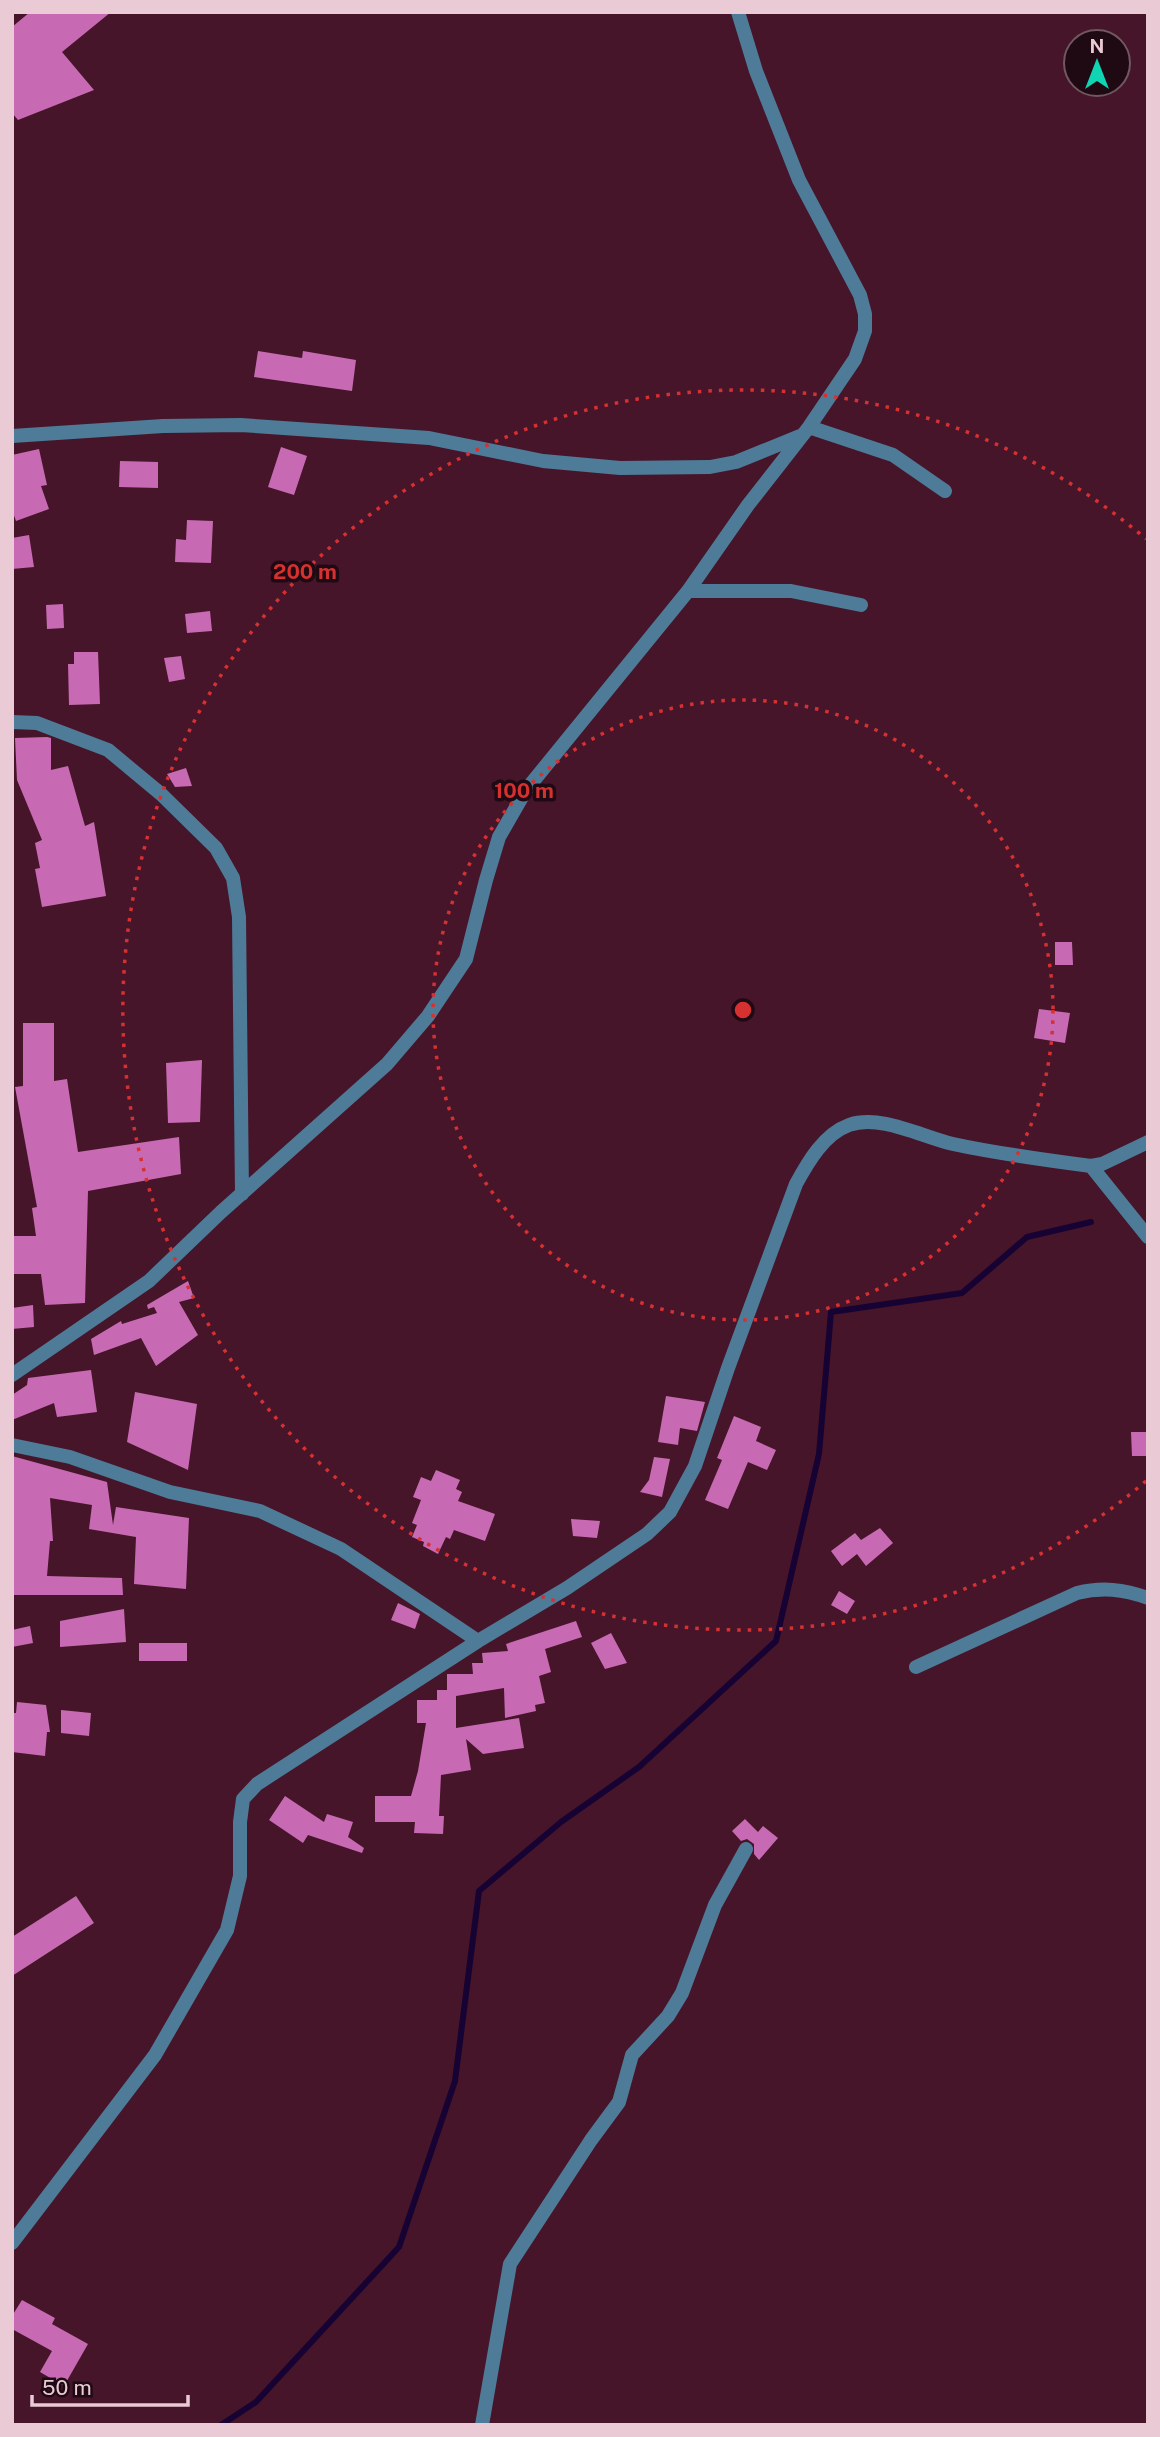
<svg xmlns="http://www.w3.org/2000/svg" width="1160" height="2437" viewBox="0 0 1160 2437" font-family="'Public Sans',sans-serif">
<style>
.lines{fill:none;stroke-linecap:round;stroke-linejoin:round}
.stream{stroke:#170333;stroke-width:6}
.building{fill:#c86ab3}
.minor{stroke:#4e7c98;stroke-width:14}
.ring{fill:none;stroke:#d73031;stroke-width:3.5;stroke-dasharray:3.5 7}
.centre{fill:#d73031;stroke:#1f0a13;stroke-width:3.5}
.ring-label{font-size:21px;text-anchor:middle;font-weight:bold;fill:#d73031;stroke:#1f0a13;stroke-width:7;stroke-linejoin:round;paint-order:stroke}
</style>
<rect width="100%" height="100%" fill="#46152a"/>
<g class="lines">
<!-- stream -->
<path class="stream" d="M221,2425L256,2402L399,2247L455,2081L479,1891L561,1822L639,1767L776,1641L819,1454L831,1312L962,1293L1027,1237L1091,1222"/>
</g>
<!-- building -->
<path class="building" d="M30,12H111L62,52L94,90L18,120L12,113V27Z
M258,351L302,358L303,351L356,360L352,391L254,377Z
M281,447L307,456L294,495L268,487Z
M39,449L47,485L41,486L49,509L16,521L12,510V455Z
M120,461L158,462V488L119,487Z
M187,520L213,521L211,563L175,562L176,539L186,540Z
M29,535L34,567L12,569V538Z
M63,604L64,628L47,629L46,605Z
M210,611L212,631L187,633L185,614Z
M74,652H98L100,704L69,705L68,664H74Z
M181,656L185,679L169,682L164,658Z
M47,737L51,738V770L68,766L85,826L94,822L106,896L42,907L35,869L40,868L35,843L42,840L17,780L15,738Z
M186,768L192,786L175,787L167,774Z
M1055,942H1072L1073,965H1055Z
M1039,1009L1070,1013L1065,1043L1034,1038Z
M23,1023H54V1081L67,1079L78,1152L179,1137L181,1174L88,1191L85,1303L45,1305L41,1274H12V1236H36L32,1208L37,1207L15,1087L23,1086Z
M202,1060L200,1122L168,1123L166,1063Z
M188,1281L194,1298L179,1302L198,1335L156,1366L141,1338L94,1355L91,1339L121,1321L122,1324L157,1313L154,1307L148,1309L147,1305Z
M33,1305L34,1327L12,1329V1308Z
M91,1370L97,1412L57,1417L54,1403L12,1420V1395L27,1385L28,1378Z
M135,1392L197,1404L188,1470L127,1442Z
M666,1396L705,1402L697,1431L680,1428L678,1445L658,1442Z
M734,1416L761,1427L756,1441L776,1450L767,1470L748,1462L728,1509L705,1500L722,1460L717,1458Z
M1131,1432H1148V1456H1132Z
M12,1456L107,1482L113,1525L116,1507L189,1518L186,1589L134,1584L136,1537L89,1529L92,1505L50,1498L53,1541H50L47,1576L122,1578L123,1595H12Z
M654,1457L670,1459L662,1497L640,1492L649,1480Z
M436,1470L460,1480L456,1489L462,1492L458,1501L495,1514L485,1541L454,1530L450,1539L446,1537L438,1554L423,1546L424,1542L412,1537L417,1525L412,1523L421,1500L413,1497L421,1477L431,1481Z
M571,1519L600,1521L597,1538L573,1536Z
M880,1528L893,1543L866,1566L857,1554L842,1566L831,1551L855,1533L861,1540Z
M839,1591L855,1601L847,1614L831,1605Z
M398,1603L420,1614L415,1629L391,1620Z
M124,1609L126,1642L60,1647V1621Z
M576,1621L582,1637L545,1649L551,1672L539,1676L545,1703L535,1705L536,1711L505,1718L504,1688L456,1696V1728L519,1718L524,1748L483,1754L466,1739L471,1770L441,1775L439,1816H444L443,1834L414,1833L415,1822H375V1796H411L418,1771L426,1723H417V1700H437V1690H447V1674H473L472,1663H483L482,1653L508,1651L506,1644Z
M30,1626L33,1643L12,1647V1630Z
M611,1633L627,1663L605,1669L591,1643Z
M139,1643H187V1661H139Z
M17,1702L46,1705L50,1732H47L45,1756L12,1752V1713H16Z
M61,1710L91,1713L89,1736L61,1733Z
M285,1796L324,1822L327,1814L353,1822L348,1837L364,1848L362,1853L308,1835L303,1843L269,1820Z
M745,1819L758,1832L763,1826L778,1838L759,1860L754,1854V1844L747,1839L741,1841L732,1831Z
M76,1896L94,1923L12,1976V1937Z
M22,2300L55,2318L52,2324L88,2344L64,2386L40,2372L52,2351L12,2329V2316Z"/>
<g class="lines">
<!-- minor -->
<path class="minor" d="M809,427L893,455L945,491
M12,436L163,426L241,425L429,438L543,461L620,468L710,467L736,462L800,436
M688,591H791L861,605
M12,722L37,723L108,750L161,794L216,848L233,878L239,917L242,1194
M1091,1166L1148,1237
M12,1375L149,1281L221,1212L387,1064L428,1016L466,959L486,880L499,837L526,790L688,591L748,505L809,427L855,359L865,331V314L860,295L799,180L756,71L738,12
M12,1445L70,1457L170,1492L260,1511L341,1549L478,1641
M916,1667L1077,1593C1102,1587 1123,1589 1148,1598
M12,2243L155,2055L227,1930L240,1876V1822L243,1799L257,1784L478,1641L567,1588L647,1534L670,1512L695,1466L728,1368L796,1184C808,1162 824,1134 849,1125C881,1114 922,1137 953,1144C999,1154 1045,1160 1091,1166L1102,1164L1148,1142
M482,2425L510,2264L591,2140L619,2102L632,2055L668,2016L682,1993L715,1905L746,1849"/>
</g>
<!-- distance rings -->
<g class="ring">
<circle cx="743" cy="1010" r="310"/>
<path d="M1146 1481A620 620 0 1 1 1146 539"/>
</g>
<circle cx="743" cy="1010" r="10" class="centre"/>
<g class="ring-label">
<text x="305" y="579">200 m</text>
<text x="524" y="798">100 m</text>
</g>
<!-- border -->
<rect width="1160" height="2437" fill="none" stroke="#eacad4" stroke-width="28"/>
<!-- north arrow -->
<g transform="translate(1097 63)"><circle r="33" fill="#1f0a13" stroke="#705760" stroke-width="2"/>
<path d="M0-5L12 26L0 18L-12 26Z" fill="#0fd5b4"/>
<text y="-10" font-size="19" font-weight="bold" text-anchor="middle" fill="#eacad4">N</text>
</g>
<!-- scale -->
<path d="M32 2395v10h156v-10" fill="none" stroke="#eacad4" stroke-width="3.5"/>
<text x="42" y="2395" font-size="21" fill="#eacad4" stroke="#1f0a13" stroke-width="5" paint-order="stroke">50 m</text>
</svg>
